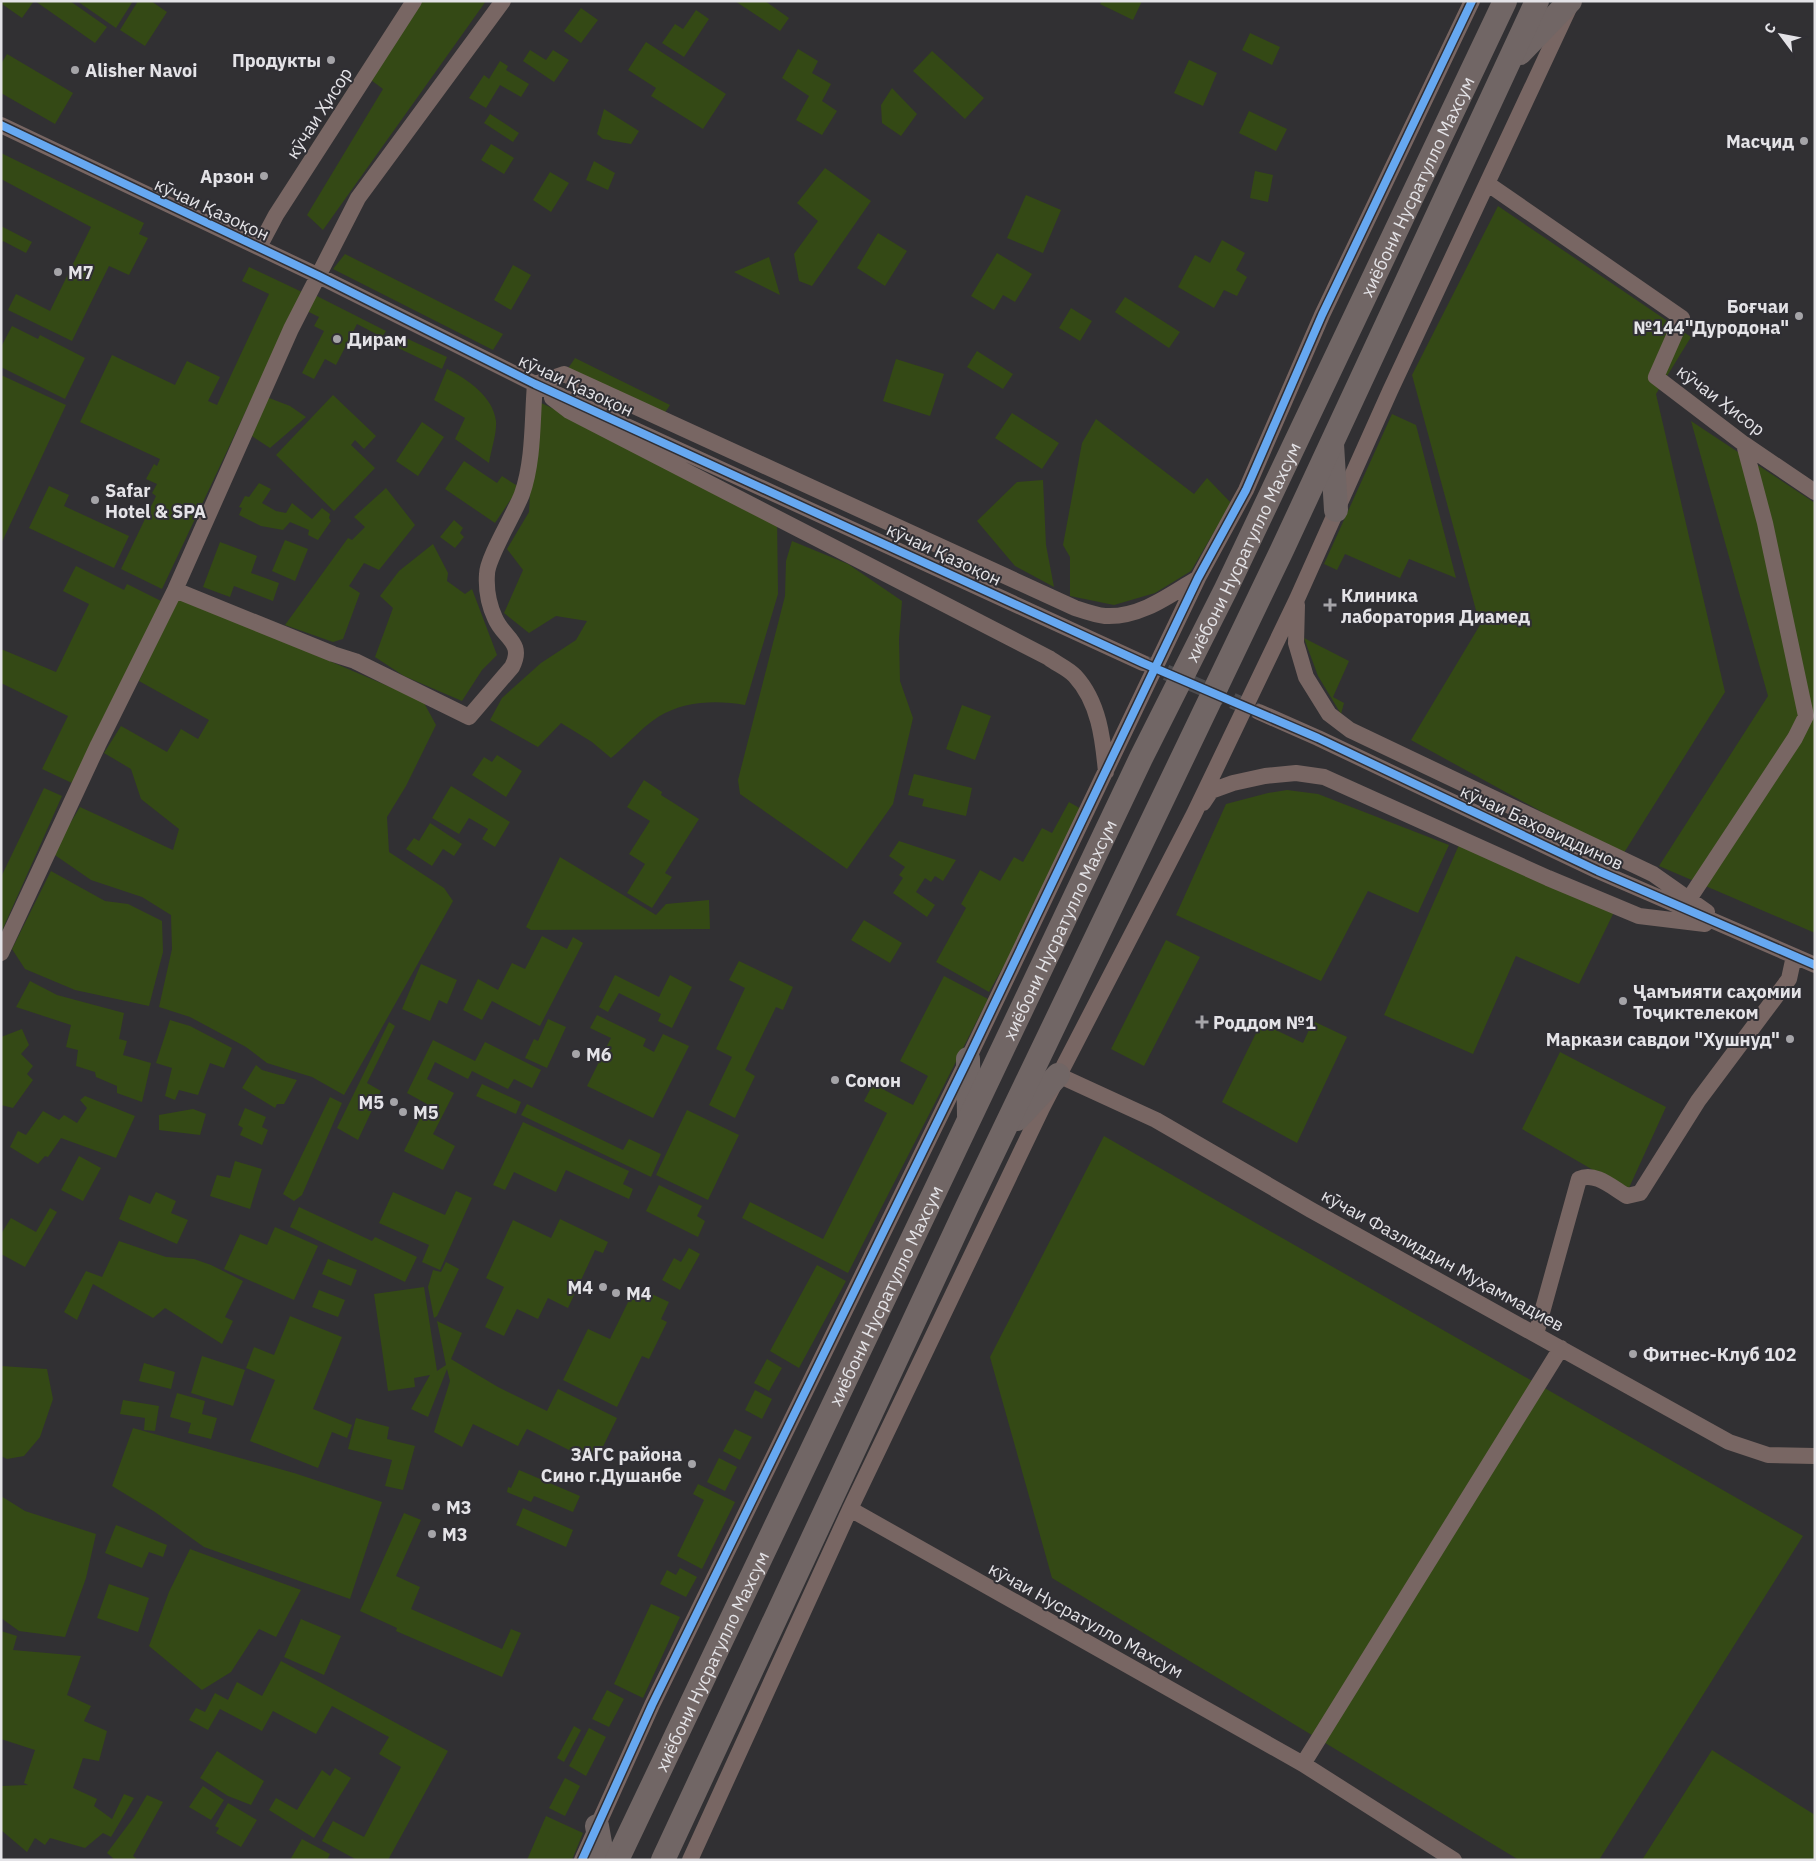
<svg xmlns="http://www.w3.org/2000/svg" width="1816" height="1861" viewBox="0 0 1816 1861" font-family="'IBM Plex Sans',sans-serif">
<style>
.green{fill:#344915}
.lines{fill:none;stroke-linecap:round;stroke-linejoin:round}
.minor-tunnel{stroke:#4c4b4e;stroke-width:16;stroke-dasharray:16 8;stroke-linecap:butt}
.minor{stroke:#786663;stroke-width:16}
.highway{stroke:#716665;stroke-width:24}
.cycleway-casing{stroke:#302f34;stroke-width:11}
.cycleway{stroke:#66a8f1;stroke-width:8}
.poi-dot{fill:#a5a4a8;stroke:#302f34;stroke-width:2}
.labels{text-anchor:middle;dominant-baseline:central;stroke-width:4;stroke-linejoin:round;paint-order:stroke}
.poi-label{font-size:18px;font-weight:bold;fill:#e4e3e7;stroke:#302f34;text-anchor:start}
.street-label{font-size:18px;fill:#e4e3e7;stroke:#302f34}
</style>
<rect width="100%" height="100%" fill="#313033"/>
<!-- green -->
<path class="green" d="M3,1H34L22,18L2,4Z
M35,1H70L107,27L95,43Z
M77,1H133L116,28Z
M138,1H151L167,12L145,46L120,30Z
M417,1H486L323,230L307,215L383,89L371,80Z
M735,1H765L789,18L780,31Z
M1102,1H1142L1133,20L1100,4Z
M581,8L598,20L581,43L564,31Z
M696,10L709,19L684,57L662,43L675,24L683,29Z
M1250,33L1280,47L1272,65L1242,50Z
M646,42L726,94L703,129L651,96L656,88L628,70Z
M798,49L818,61L812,73L831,84L822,101L837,111L822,135L796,120L809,96L782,78Z
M530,50L546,60L553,50L569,60L554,82L523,61Z
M932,51L984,98L965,119L913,71Z
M7,54L73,93L55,124L1,93V64Z
M1189,60L1217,73L1203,106L1174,93Z
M500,61L508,66L506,70L529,84L521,97L500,85L486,108L469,98L484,75L489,79Z
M892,88L917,114L901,136L882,123L881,105Z
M604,109L639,131L631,144L603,139L597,134Z
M1249,111L1287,129L1276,151L1239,133Z
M490,114L519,133L513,142L484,123Z
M491,144L514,158L504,174L481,160Z
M1,153L144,223L139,234L148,238L129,275L109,266L72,341L8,310L16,294L50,311L91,227L1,179Z
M594,161L615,173L608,190L586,180Z
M825,168L871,201L812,286L799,281L794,254L818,221L797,203Z
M1255,171L1273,175L1268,202L1250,198Z
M550,172L569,183L551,212L533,200Z
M1026,195L1061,210L1043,253L1007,238Z
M1498,206L1691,337L1656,394L1725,692L1622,856L1411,740L1480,625L1412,375Z
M1,226L32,242L26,253L3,241L1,243Z
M878,233L907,251L885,286L857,268Z
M1222,240L1245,253L1236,270L1247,277L1237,296L1224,290L1214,308L1178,287L1195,255L1210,263Z
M997,253L1032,274L1015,302L1003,295L994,310L971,296Z
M345,254L503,334L493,350L333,269Z
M769,257L780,295L734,272Z
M513,265L531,275L511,310L494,300Z
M249,267L302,292L162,589L121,569L156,496L152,493L157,484L146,479L154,464L157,466L160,459L80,422L112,355L175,385L187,361L220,377L208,401L217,405L269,294L242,281Z
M311,293L386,331L382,337L357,324L336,365L325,359L314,379L302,373L324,331L314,326L319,317L303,309Z
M1125,297L1180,332L1169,348L1115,312Z
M1071,308L1092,321L1080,341L1059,328Z
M12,326L38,339L40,335L85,358L65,399L1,367V347Z
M397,334L447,357L442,369L392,345Z
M977,351L1013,374L1003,389L967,367Z
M575,358L670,405L657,425L561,379Z
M896,359L944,374L930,416L883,401Z
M447,369C467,379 493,396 496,421C497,433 491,450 489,463L455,439L465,418L434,400Z
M1,375L66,405L1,544Z
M333,395L376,436L364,449L355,440L351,445L375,468L334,511L276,455Z
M264,396L290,406L306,417L270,448L247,433Z
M541,403L696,474L777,515L778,594L745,705C716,700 684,701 658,717C641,728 626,746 611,758L592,742L561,723L538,747L490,720L502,698L541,663L576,640L587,621L556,616L529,633L504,613L523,570L507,549L529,512L531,476Z
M1012,413L1059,443L1042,469L995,438Z
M1392,414L1416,425L1456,578L1409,559L1400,578L1345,554L1337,570L1324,564Z
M1096,419L1194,494L1207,478L1231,503L1191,571L1155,593L1114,605L1070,596V557L1063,545L1082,443Z
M1691,421L1815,503V933L1659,866L1768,696Z
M422,422L444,437L418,476L396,461Z
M464,461L497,483L502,476L519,487L495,523L445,489Z
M1043,480L1046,545L1054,587L1015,566L977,521L1017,482Z
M259,483L271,489L262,503L276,511L286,513L292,503L312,519L322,508L330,514L329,518L331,521L318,540L308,535L309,530L290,522L283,530L261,526L239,515L242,508L239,507L245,496L249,497Z
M49,486L69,495L64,506L129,536L114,568L29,528Z
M386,488L415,525L379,570L364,563L349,586L360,593L343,639L333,642L285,625L348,538L352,540L365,527L354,517Z
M454,520L463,528L460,533L464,537L455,548L440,537Z
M285,540L308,549L295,581L272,571Z
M792,541L848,564L902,601L899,639L900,681L913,718L893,804L847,869L740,794L738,780L785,596L786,561Z
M220,542L257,556L251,573L279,583L273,601L234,586L230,597L203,587Z
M433,544L448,573L447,581L465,594L472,589L497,655L482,670L462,701L404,676L375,657L393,608L380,596L399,571Z
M76,566L124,590L127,584L161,601L72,783L42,769L68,716L1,683V649L56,672L89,604L63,591Z
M177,596L423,701L436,725L406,786L387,817L389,852L444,888L453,901L344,1095L312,1077L267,1063L246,1047L190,1017L159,1007L172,949L171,915L142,897L91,880L52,853L80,807L173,850L179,829L141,799L131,769L104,753L121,726L167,752L181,729L198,739L209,720L139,681Z
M1304,638L1349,661L1333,697L1344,703L1341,714L1318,676Z
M962,705L991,716L975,760L946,749Z
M497,755L522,771L506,797L472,775L484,757L492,762Z
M914,774L972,788L966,816L922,806L924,799L908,795Z
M644,780L662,792L661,795L699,819L665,873L672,877L652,908L627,893L645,864L629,854L650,821L627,807Z
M451,786L510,822L495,847L482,839L488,829L469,818L459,834L432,818Z
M44,788L62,796L1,933V877Z
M1287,790L1318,794L1449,845L1418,913L1368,891L1321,981L1176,915L1226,804L1268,793Z
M1069,802L1090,814L989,992L936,962L966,908L961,904L980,870L1000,881L1014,857L1023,862L1042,828L1052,833Z
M430,823L462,844L454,856L443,849L432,866L406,849L414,838L419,841Z
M899,841L956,860L943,881L935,876L931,882L925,878L916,892L935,905L927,917L893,893L903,878L899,875L905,867L889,856Z
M1459,845L1615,910L1579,984L1516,956L1473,1054L1384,1015Z
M560,857L656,915L666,904L709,900L710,929L531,930L526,927Z
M51,871L105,901L128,904L162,921L163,952L149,1006L75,990L25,969L12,949Z
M864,920L902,943L890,963L851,940Z
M542,936L567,949L573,937L583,943L540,1026L492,1001L482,1020L463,1010L478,979L498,990L512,963L525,969Z
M1166,940L1200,957L1144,1066L1111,1049Z
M739,961L793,987L783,1010L776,1007L745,1070L755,1076L735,1118L709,1105L732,1057L716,1049L745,988L729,980Z
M421,964L457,980L447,1004L439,1000L430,1021L402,1009Z
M615,975L659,997L670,975L692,987L672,1028L658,1021L661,1014L619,993L608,1012L599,1007Z
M944,976L988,999L848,1273L742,1218L750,1202L823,1239L887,1113L864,1101L873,1084L913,1105L928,1076L900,1061Z
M30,981L57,995L124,1013L119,1039L127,1041L123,1055L151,1063L142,1102L117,1093V1086L96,1077L95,1072L76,1066L78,1050L66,1047L71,1025L16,1007Z
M597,1015L646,1039L643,1046L654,1052L663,1034L689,1046L653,1118L587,1086L611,1038L590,1028Z
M548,1019L566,1027L547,1068L525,1058L534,1039L538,1041Z
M170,1020L190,1026L232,1048L224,1068L210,1063L198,1095L179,1090L175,1100L165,1096L172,1068L156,1063Z
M1313,1021L1347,1037L1297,1143L1222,1102L1261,1023L1303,1043Z
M389,1022L395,1026L367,1083L381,1091L358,1140L337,1128Z
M22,1029L29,1045L21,1054L33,1066L27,1074L33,1080L13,1108L1,1105V1037Z
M433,1040L475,1061L485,1042L541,1070L532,1088L514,1079L508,1089L472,1071L468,1079L435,1062L427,1079L454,1093L433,1134L455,1146L443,1170L404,1151L427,1104L407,1093Z
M1560,1052L1666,1107L1628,1190L1522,1129Z
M256,1065L262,1070L297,1080L284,1104H277L275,1108L242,1088Z
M482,1084L521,1102L516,1114L476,1096Z
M85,1096L135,1116L116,1158L61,1138L48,1157L45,1156L38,1164L10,1147L18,1131L26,1135L43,1111L59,1120L64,1115L77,1123L87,1108L80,1100Z
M330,1097L342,1103L302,1195L294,1201L283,1194Z
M527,1104L623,1150L629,1139L661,1154L651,1177L521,1115Z
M245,1108L266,1117L262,1127L268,1130L262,1145L240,1135L243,1128L238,1125Z
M193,1109L206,1114L200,1135L159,1130V1115Z
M687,1110L739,1135L708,1200L656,1175Z
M523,1122L629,1171L623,1184L633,1189L629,1199L566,1170L556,1192L514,1172L505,1190L493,1185Z
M1104,1136L1803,1536L1599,1860H1519L1052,1578L990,1357Z
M79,1156L101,1168L83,1201L61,1190Z
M235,1161L262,1169L250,1209L210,1196L217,1175L230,1178Z
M659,1185L702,1206L697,1216L705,1221L698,1237L646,1211Z
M456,1191L472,1198L440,1270L422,1262L429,1245L379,1223L393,1192L445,1215Z
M156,1192L176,1201L171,1213L188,1220L177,1244L119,1219L129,1195L150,1204Z
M299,1207L372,1241L375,1237L417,1257L405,1282L290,1227Z
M50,1208L57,1212L25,1267L1,1254V1234L11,1218L36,1232Z
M560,1219L608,1242L603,1253L595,1250L568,1308L548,1298L538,1319L517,1309L504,1336L485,1327L504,1287L486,1278L513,1220L551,1238Z
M275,1227L318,1246L294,1300L224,1269L240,1234L267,1245Z
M119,1241L166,1257L194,1259L211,1265L243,1281L225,1317L233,1321L222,1344L165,1308L153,1318L93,1284L77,1320L64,1312L86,1271L102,1277Z
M689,1248L700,1254L680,1290L662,1280L674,1258L681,1262Z
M328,1259L357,1270L351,1286L322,1274Z
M446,1262L459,1269L437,1316L434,1318L428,1287L433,1270L441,1272Z
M817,1265L846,1281L799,1368L770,1351Z
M424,1287L437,1371L446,1365L437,1321L462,1333L451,1359L498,1387L547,1411L558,1389L617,1418L595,1463L527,1429L518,1446L473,1424L462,1447L434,1432L450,1381L447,1369L428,1417L411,1409L430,1375L414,1378L415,1387L388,1391L374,1294Z
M319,1290L345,1300L338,1317L312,1307Z
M645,1291L669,1302L661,1319L667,1322L649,1359L642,1356L617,1407L563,1380L588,1329L610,1339L632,1294L641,1298Z
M290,1316L342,1337L313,1409L352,1425L347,1438L332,1432L318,1468L250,1441L275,1380L246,1368L254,1347L274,1355Z
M202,1356L245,1370L233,1406L191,1393Z
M767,1359L782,1368L769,1391L754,1383Z
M144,1363L175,1372L171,1389L139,1381Z
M1,1366L47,1369L53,1399L40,1437L24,1456L7,1459L1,1456Z
M755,1390L772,1399L762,1419L745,1410Z
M177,1393L205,1401L202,1414L217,1418L211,1439L188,1433L191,1423L170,1417Z
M123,1400L159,1406L155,1431L144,1430L145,1418L120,1414Z
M356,1418L389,1427L387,1439L415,1446L403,1490L385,1486L392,1460L348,1449Z
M133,1428L294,1473L382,1502L350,1599L204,1547L155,1512L112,1486Z
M735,1429L752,1437L740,1460L723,1451Z
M719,1458L737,1467L725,1491L707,1482Z
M519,1470L580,1496L573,1512L534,1496L531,1502L507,1492L508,1487L511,1488Z
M698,1484L735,1502L702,1569L677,1556L704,1500L693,1494Z
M1,1496L25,1511L96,1534L86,1578L65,1637L19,1631L1,1618Z
M523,1508L573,1530L566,1547L516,1525Z
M404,1513L421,1520L396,1576L420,1587L411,1609L502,1649L511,1629L521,1633L502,1677L396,1631L397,1628L360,1611Z
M116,1525L167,1545L163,1557L149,1552L142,1568L105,1553Z
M190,1549L301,1590L276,1637L259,1629L231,1672L202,1690L149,1646L169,1592Z
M680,1568L697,1577L686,1597L660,1584L667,1570L676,1575Z
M109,1584L149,1598L138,1632L97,1618Z
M651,1604L680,1617L643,1698L614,1684Z
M301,1619L341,1636L324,1675L284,1657Z
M1,1631L17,1636L13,1650L81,1656L67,1695L91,1706L84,1721L107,1731L99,1761L83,1758L73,1788L97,1799L94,1806L112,1819L124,1794L134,1798L111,1837L103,1833L85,1848L50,1838L45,1845L35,1838L27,1852L1,1830V1786L28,1785L24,1783L35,1750L1,1739Z
M281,1661L448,1751L388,1860H357L322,1841L333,1821L364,1837L401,1767L379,1754L389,1737L332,1706L316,1734L273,1711L262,1731L220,1709L208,1730L189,1720L196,1708L205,1712L215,1693L228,1700L237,1682L262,1696Z
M607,1690L624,1699L609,1727L592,1719Z
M574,1726L581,1730L564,1762L557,1758Z
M589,1728L606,1737L586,1776L569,1766Z
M1712,1750L1815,1815V1860H1642Z
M217,1751L264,1781L251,1805L228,1796L200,1778Z
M335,1768L351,1778L314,1838L269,1810L276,1798L297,1810L322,1770L330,1776Z
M565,1778L580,1786L565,1816L549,1808Z
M203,1786L224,1800L211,1820L189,1807Z
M147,1795L163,1802L133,1856L138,1860H115L107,1853L134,1817Z
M228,1803L257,1820L241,1847L216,1833L219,1828L215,1826Z
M546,1816L583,1833L572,1860H527Z
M302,1839L330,1854L327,1860H290Z"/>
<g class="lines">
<!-- minor-tunnel -->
<path class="minor-tunnel" d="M1144,663L1257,711"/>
<!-- minor -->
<path class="minor" d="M1,125L319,276L535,384L1143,663
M1488,184L1682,318L1656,377L1744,444L1815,492
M259,247L276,215L414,1
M535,384L564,374L1075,608C1084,611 1095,615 1105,616C1140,618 1170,595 1198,578
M552,398L569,411L1049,658C1057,664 1069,669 1075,676C1099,702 1103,739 1106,772
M175,590L333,654L355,661L469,717L512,667C525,642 503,638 495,618C489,605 486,588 487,574C487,558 515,513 522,494C534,460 532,419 535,384
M1297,605L1296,643L1306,677L1329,714L1350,730L1653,874L1707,912
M1259,712L1318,738L1598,871L1815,965
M1203,803L1211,791L1233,783L1265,776L1296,773L1324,777L1548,878L1639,916L1705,924
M1689,899L1795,738L1806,716L1765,523L1744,444
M1,953L98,745L175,590L291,329L358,198L503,1
M1058,1075L1156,1120L1311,1210L1729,1442L1768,1455L1815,1456
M1536,1334L1579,1179C1595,1171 1613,1188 1627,1196L1640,1193L1698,1101L1789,979L1794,956
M850,1509L1303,1764L1454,1860
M1303,1764L1561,1348
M582,1860L652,1705L968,1059L1198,578L1246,490L1322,315L1472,1
M690,1860L850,1509L1042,1108L1194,814L1297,599L1390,391L1569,8"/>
<!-- highway -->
<g class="highway">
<path d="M1520,53L1570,1"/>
<path d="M1332,444L1336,510"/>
<path d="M968,1059L969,1115"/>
<path d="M1017,1119L1058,1075"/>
<path d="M597,1826L603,1860"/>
<path id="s1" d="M617,1860L1141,758L1226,589L1505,1"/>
<path d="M663,1860L967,1207L1282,550L1537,1"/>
</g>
<defs>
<path id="cycleway" d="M1,125L319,276L535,384L1143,663L1318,738L1598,871L1815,965
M582,1860L652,1705L968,1059L1198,578L1246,490L1322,315L1472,1"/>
</defs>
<!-- cycleway casing -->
<use href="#cycleway" class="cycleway-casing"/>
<!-- cycleway -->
<use href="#cycleway" class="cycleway"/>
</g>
<!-- markers -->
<g class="poi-dot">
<circle cx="331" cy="60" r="5"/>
<circle cx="75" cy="70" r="5"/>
<circle cx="1804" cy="141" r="5"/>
<circle cx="264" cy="176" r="5"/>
<circle cx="58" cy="272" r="5"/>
<circle cx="1799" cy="316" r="5"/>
<circle cx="337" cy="339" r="5"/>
<circle cx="95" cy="500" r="5"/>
<path d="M1327.5 597.5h5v5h5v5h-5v5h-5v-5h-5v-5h5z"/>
<circle cx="1623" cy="1001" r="5"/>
<path d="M1199.5 1014.5h5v5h5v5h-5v5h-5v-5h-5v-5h5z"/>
<circle cx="1790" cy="1039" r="5"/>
<circle cx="576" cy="1054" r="5"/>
<circle cx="835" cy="1080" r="5"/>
<circle cx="394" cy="1102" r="5"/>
<circle cx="403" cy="1112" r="5"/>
<circle cx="603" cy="1287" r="5"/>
<circle cx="616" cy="1293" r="5"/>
<circle cx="1633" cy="1354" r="5"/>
<circle cx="692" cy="1464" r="5"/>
<circle cx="436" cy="1507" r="5"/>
<circle cx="432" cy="1534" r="5"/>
</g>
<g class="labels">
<!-- poi labels -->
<g class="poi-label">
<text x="321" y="60" text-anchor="end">Продукты</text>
<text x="85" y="70">Alisher Navoi</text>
<text x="1794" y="141" text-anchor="end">Масҷид</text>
<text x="254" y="176" text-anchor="end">Арзон</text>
<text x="68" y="272">М7</text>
<text x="1789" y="306" text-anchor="end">Боғчаи<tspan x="1789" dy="21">№144"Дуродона"</tspan></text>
<text x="347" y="339">Дирам</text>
<text x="105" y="490">Safar<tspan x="105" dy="21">Hotel &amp; SPA</tspan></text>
<text x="1341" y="595">Клиника<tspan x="1341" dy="21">лаборатория Диамед</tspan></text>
<text x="1633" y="991">Ҷамъияти саҳомии<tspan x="1633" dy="21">Тоҷиктелеком</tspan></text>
<text x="1213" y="1022">Роддом №1</text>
<text x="1780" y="1039" text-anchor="end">Маркази савдои "Хушнуд"</text>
<text x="586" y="1054">М6</text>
<text x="845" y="1080">Сомон</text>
<text x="384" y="1102" text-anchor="end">M5</text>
<text x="413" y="1112">М5</text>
<text x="593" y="1287" text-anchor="end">M4</text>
<text x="626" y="1293">М4</text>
<text x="1643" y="1354">Фитнес-Клуб 102</text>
<text x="682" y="1454" text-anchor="end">ЗАГС района<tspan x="682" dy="21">Сино г.Душанбе</tspan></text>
<text x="446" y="1507">М3</text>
<text x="442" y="1534">M3</text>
</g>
<!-- street labels -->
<g class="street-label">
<text transform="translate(319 113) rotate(-57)">кӯчаи Ҳисор</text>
<text stroke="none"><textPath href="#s1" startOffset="1855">хиёбони Нусратулло Махсум</textPath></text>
<text transform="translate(212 209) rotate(25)">кӯчаи Қазоқон</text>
<text transform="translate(576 385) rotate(25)">кӯчаи Қазоқон</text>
<text transform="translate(1721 400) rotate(37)">кӯчаи Ҳисор</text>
<text stroke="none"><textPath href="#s1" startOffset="1450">хиёбони Нусратулло Махсум</textPath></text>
<text transform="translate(944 554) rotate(25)">кӯчаи Қазоқон</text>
<text transform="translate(1542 827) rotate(25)">кӯчаи Баҳовиддинов</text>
<text stroke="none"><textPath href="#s1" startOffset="1030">хиёбони Нусратулло Махсум</textPath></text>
<text transform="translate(1443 1260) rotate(29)">кӯчаи Фазлиддин Муҳаммадиев</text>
<text stroke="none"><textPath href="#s1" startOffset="625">хиёбони Нусратулло Махсум</textPath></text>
<text transform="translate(1086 1620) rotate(29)">кӯчаи Нусратулло Махсум</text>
<text stroke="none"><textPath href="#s1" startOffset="220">хиёбони Нусратулло Махсум</textPath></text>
</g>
</g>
<!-- border -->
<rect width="1816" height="1861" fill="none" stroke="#e4e3e7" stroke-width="5"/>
<!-- north arrow -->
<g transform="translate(1781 35) rotate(302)" stroke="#302f34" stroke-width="4" paint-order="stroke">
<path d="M0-4L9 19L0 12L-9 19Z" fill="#e4e3e7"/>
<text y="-8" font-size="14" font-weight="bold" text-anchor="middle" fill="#e4e3e7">С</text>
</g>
</svg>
